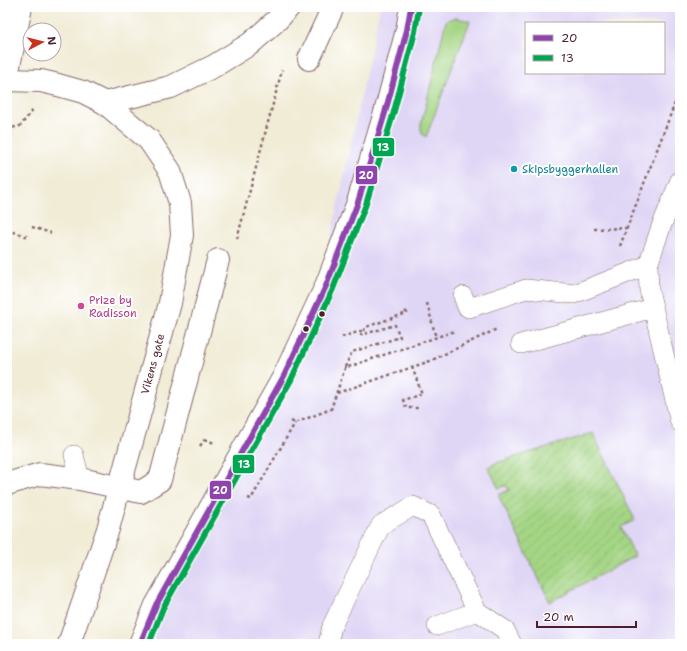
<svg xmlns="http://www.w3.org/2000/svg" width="687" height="651" viewBox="0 0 687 651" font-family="'Shantell Sans',sans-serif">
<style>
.built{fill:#dfd5f5;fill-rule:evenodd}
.green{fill:#a4d585;stroke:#777a58}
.garden{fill:url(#garden-furrows);stroke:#777a58}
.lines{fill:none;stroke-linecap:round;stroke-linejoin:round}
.service-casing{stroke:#846767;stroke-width:20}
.minor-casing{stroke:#846767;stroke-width:24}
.tertiary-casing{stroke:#846767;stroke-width:24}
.primary-casing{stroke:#846767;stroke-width:24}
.path{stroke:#846767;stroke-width:2.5;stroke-dasharray:3 3;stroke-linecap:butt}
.service{stroke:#fff;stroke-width:19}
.minor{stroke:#fff;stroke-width:22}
.tertiary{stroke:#fff;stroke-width:22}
.primary{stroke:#fff;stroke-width:22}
.bus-1-casing{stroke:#fff;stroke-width:9}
.bus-2-casing{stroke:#fff;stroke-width:9}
.bus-1{stroke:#8e44ad;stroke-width:6}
.bus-2{stroke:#00a651;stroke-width:6}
.culture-dot{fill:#0f9aa8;stroke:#fff;stroke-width:1.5}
.hotel-dot{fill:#d1479c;stroke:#fff;stroke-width:1.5}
.bus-dot{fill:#4a1f2b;stroke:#fff;stroke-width:1.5}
.labels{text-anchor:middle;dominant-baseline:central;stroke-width:4;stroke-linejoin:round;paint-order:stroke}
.culture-label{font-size:11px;fill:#0d838f;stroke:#fff;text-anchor:start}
.hotel-label{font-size:11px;fill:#b23c85;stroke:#fff;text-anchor:start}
.street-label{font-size:11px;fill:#4a1f2b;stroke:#fff}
.line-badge{stroke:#fff;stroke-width:1.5}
.badge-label{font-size:11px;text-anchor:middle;font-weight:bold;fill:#fff}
</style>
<defs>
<pattern id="garden-furrows" width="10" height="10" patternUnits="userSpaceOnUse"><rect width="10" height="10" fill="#a4d585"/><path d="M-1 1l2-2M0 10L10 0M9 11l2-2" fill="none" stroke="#8fb673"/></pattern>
</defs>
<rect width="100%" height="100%" fill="#fff"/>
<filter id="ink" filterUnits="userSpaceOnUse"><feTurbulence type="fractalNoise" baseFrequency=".025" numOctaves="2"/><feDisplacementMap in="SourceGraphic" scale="8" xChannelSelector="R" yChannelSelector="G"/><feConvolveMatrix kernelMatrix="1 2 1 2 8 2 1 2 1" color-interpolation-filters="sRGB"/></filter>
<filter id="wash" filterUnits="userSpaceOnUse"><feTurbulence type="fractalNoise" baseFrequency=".012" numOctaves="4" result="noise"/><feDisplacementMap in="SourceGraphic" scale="16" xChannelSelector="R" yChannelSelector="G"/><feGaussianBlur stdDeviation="0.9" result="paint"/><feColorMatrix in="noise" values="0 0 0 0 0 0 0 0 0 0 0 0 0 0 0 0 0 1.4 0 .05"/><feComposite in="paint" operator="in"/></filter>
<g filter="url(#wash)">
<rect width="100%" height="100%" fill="#f1ecd6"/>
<!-- built -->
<path class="built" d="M380,7H680V644H143L318,298ZM526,23H664V73H526Z"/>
<!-- green -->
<path class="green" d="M456,18L470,21L426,137C421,134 421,130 421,125L446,21L450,19Z"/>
<!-- garden -->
<path class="garden" d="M593,433L635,520L621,527L635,556L550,602L498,495L509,490L506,485L499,489L488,467L496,463Z"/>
</g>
<g filter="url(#ink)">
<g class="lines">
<defs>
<path id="service" d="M680,180L661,227L648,265L649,290L680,422
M463,296L467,307L469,308L526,289L574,294L648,265
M521,344L653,308
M74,455L80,479
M437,626L477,611
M328,644L332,626L381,525L413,506L431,515L477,611L505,630L512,644"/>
<path id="minor" d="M309,59L333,7
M7,76L21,7
M105,103L171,87L214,66L250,44L277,20L289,7
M7,484L40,474L80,479L141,492L160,480L218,260"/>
<path id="tertiary" d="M7,80L41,81L58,85L83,92L105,103L149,140L170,171L180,203L182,235L170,303L108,529L69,644"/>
<path id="primary" d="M140,644L156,605L284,376L326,286L358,202L385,113L407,30L411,7"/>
</defs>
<!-- service casing -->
<use href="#service" class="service-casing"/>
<!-- minor casing -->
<use href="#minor" class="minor-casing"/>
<!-- tertiary casing -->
<use href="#tertiary" class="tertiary-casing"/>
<!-- primary casing -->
<use href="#primary" class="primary-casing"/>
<!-- path -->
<path class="path" d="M7,129L20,126L34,109
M32,227L51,233
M594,229L627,228
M7,230L29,237
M237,239L282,70
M620,246L680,90
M427,303L436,338
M342,337L364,330
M345,367L352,352L400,337L395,325L361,335L366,327L407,313L405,311
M412,367L422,394L403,400L406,408H420
M337,393L430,361L497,329
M291,421L295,423L331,409L345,368L455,331
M205,439L214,443
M200,446L205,439
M248,498L251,499L295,423"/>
<!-- service -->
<use href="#service" class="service"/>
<!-- minor -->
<use href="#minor" class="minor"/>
<!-- tertiary -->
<use href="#tertiary" class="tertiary"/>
<!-- primary -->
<use href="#primary" class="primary"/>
<defs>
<path id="bus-1" d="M140,644L156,605L284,376L326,286L358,202L385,113L407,30L411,7"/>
<path id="bus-2" d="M149,644L163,608L291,380L333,289L366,204L393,115L415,32L419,8"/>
</defs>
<!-- bus-1 casing -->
<use href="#bus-1" class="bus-1-casing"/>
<!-- bus-2 casing -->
<use href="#bus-2" class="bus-2-casing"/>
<!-- bus-1 -->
<use href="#bus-1" class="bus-1"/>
<!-- bus-2 -->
<use href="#bus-2" class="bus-2"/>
</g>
</g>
<!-- markers -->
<circle class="culture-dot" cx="514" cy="169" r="4"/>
<circle class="hotel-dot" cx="81" cy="306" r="4"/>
<g class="bus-dot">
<circle cx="322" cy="314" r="3.5"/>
<circle cx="306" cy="329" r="3.5"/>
</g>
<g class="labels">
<!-- culture labels -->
<g class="culture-label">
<text x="522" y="169">Skipsbyggerhallen</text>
</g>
<!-- hotel labels -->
<g class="hotel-label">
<text x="89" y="300">Prize by<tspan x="89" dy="13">Radisson</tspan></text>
</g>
<!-- street labels -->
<g class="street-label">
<text transform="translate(153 364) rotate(-75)">Vikens gate</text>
</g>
</g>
<g class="line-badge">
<rect x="372" y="137" width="23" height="20" rx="4" fill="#00a651"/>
<rect x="355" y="165" width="23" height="20" rx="4" fill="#8e44ad"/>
<rect x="232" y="454" width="23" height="20" rx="4" fill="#00a651"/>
<rect x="209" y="480" width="23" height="20" rx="4" fill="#8e44ad"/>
</g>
<g class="badge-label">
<text x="383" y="151">13</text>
<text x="366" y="179">20</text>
<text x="244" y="468">13</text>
<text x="220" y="494">20</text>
</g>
<!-- margin -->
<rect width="687" height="651" fill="none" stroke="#fff" stroke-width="24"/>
<!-- legend -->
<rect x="525" y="22" width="140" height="52" fill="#ffffff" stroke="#b7a5aa"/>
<rect x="533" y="35" width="20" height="6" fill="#8e44ad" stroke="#b7a5aa"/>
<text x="561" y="42" font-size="12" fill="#4a1f2b">20</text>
<rect x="533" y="55" width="20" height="6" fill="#00a651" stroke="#b7a5aa"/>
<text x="561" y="62" font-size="12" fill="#4a1f2b">13</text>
<!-- north arrow -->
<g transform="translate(42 42) rotate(83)"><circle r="19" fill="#ffffff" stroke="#b7a5aa"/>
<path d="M0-3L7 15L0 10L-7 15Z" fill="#c8321e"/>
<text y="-6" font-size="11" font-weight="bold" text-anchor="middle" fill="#4a1f2b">N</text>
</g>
<!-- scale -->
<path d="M537 621v6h99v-6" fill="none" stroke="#4a1f2b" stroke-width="2"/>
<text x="543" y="621" font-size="12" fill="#4a1f2b" stroke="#ffffff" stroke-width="3" paint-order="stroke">20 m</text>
</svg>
